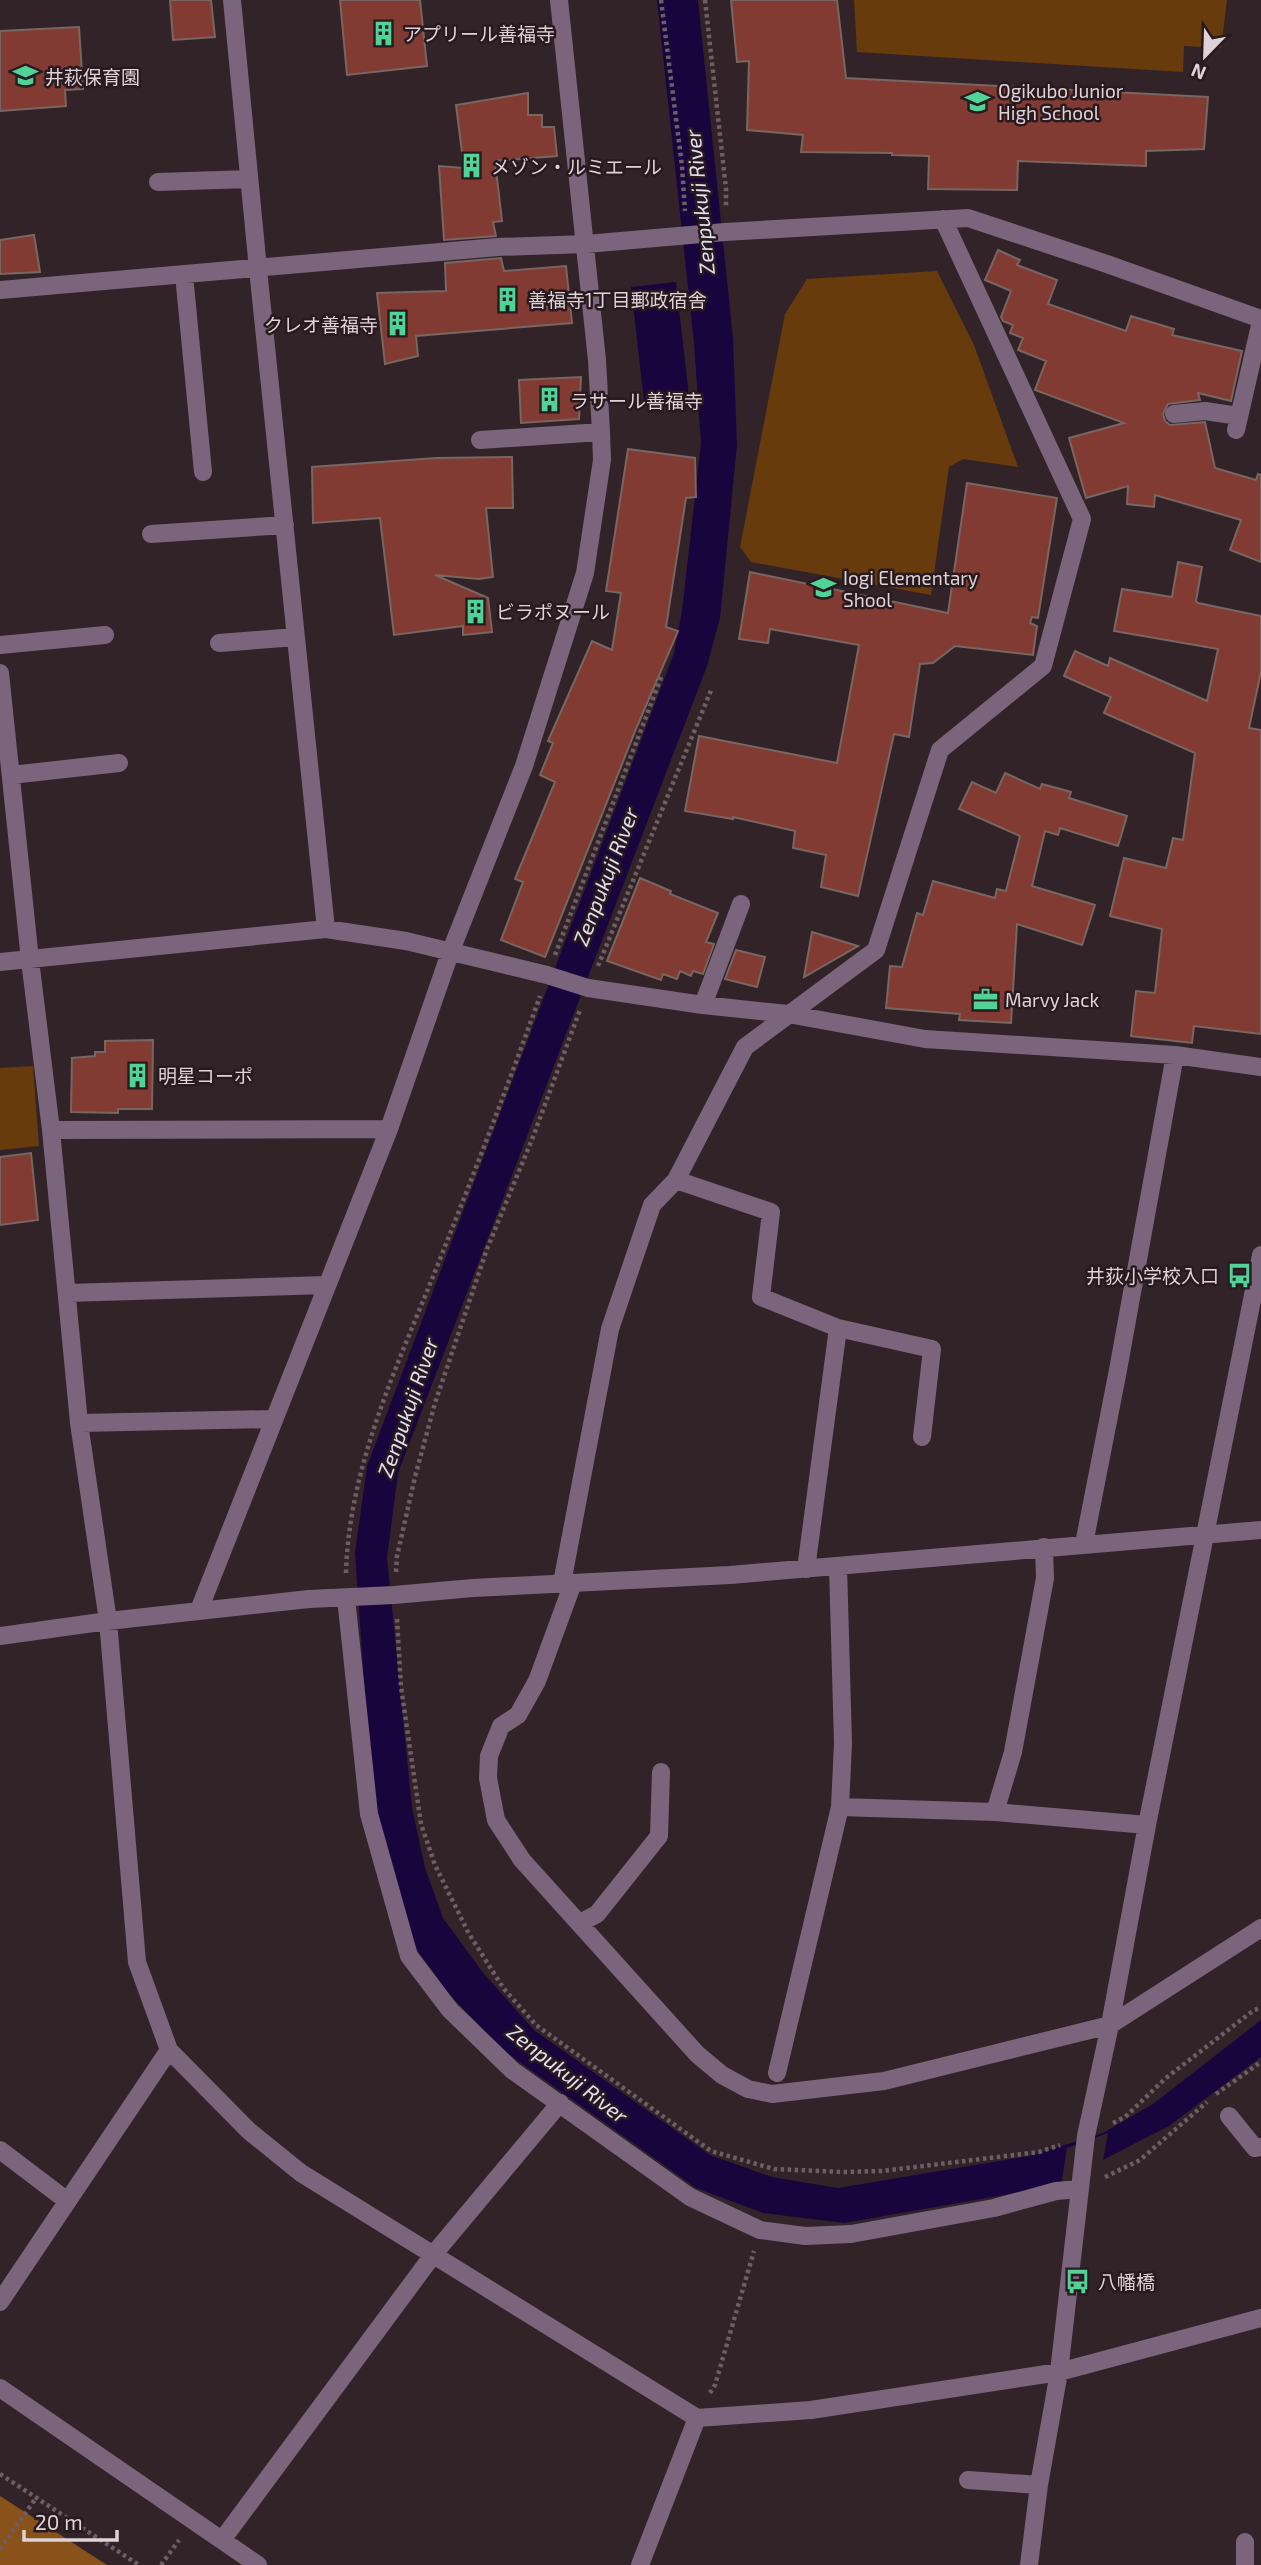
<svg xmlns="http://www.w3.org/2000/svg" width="1261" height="2565" viewBox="0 0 1261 2565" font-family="'Exo 2','Noto Sans JP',sans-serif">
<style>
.green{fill:#673b0c}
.forest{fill:#89521a}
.water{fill:#19053e}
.pier{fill:#322328}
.building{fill:#823b32;stroke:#786663;stroke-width:2}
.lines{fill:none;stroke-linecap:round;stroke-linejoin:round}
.path{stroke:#6c5f63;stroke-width:4.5;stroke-dasharray:3.5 3.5;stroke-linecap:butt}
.minor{stroke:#7a657c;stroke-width:18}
.labels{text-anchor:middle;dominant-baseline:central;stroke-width:5;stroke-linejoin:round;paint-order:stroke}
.poi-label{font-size:19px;fill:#ded4d7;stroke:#281a1f;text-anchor:start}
.water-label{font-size:21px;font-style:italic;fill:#e2e0f3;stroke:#281a1f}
</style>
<rect width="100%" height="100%" fill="#322328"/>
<!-- green -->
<path class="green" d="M854,0H1227L1221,48L1184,46L1183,72L857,52Z
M937,271L974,345L1018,467L963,459L949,467L931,595L751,562L740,547L785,314L807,279Z
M33,1066L39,1146L0,1150V1068Z"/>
<!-- forest -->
<path class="forest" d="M0,2496L107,2565H0Z"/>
<!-- water -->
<path class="water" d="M657,0H698L733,338L737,445L720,618L707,666L398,1473L387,1558L412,1808L425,1868L443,1918L484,1974L534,2030L710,2155L772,2177L838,2188L1029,2156L1103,2133L1153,2104L1261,2020V2057L1169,2126L1050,2187L844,2223L763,2213L696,2188L504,2051L448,1993L412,1943L374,1821L355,1553L367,1466L674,653L682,611L701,443L694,343Z
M676,282L689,396L644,401L631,287Z"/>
<!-- pier -->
<path class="pier" d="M1108,2133L1102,2166L1061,2185L1067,2148Z"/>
<!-- building -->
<path class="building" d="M170,0H211L215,37L173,40Z
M340,0H420L427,66L347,75Z
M731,0H837L846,78L1208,97L1204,149L1146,151V166L1018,161L1017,190L928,189L929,156L892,155V153L801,152L803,135L747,130L749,61L737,62Z
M79,27L83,89L65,90L66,106L0,111V31Z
M528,93V115H542V127H554L557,156L495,161L502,221L493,222L496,236L444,240L439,166L464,168L456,105Z
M34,235L40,272L0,274V240Z
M998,250L1020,260L1017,265L1057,280L1048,304L1126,331L1131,316L1174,329L1172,335L1242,351L1231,401L1198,393L1200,400L1168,404L1163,414L1165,421L1170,425L1205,422L1215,468L1256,480L1258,474L1261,475V562L1230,550L1241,520L1155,495L1154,507L1127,504L1128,486L1086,498L1069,438L1124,423L1035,390L1046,361L1018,350L1023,338L1010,333L1013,325L1003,321L1001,317L1011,291L985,280Z
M501,258L504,271L566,266L572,323L416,336L418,356L385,364L377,293L446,291L445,263Z
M581,377L579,419L521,423L519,380Z
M628,449L695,458L696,497L686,498L666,627L678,631L636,729L545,957L501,940L523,882L515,879L555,782L540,775L553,743L548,741L592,641L612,650L621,593L606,591Z
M512,457L513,508H486L493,577L479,579L435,575L488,598L492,632L463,635V626L394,635L380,518L313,523L312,467L436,458Z
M967,483L1057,498L1038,618L1032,617L1030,623L1037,626L1033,655L955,646L933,663L920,664L909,737L894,734L858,896L821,887L826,855L793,848L795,831L733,817V819L685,811L699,736L837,763L859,645L770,629L768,643L739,639L750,572L948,613Z
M1178,562L1202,567L1196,601L1198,603L1261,616V672L1249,728L1261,730V1034L1194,1026L1192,1043L1131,1036L1136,991L1155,993L1162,929L1110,916L1124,858L1166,868L1173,838L1183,840L1195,753L1104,713L1111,697L1064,676L1075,651L1108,666L1110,658L1207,701L1218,649L1114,631L1122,589L1172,597Z
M1005,773L1040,789L1042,784L1071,792L1069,798L1127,816L1118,846L1060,828L1058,835L1045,831L1032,886L1095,905L1082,945L1017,924L1011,1023L959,1020L960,1014L886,1008L890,966L902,967L917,913L923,915L933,881L995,898L997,889L1006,891L1020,836L959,809L972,782L996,793Z
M640,878L671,891L670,894L718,913L706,942L714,944L703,974L693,971L691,976L680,971L677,979L663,974L661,980L607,961Z
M812,932L858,946L804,977Z
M736,950L765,957L757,987L725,979Z
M153,1040L152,1109H118V1113L71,1112L72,1058L95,1056V1052H105V1041Z
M31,1153L38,1220L0,1225V1157Z"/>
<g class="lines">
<!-- path -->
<path class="path" d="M661,0L682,166L685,211
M705,0L726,189V208
M555,955L662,675
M598,966L712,688
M396,1572L397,1556L415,1477L435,1403L487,1249L533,1137L580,1010
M346,1573C349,1466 397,1367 436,1269C472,1179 507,1088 540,996
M397,1619L401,1687L421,1824L435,1865L469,1934L504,1989L536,2025L711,2151L774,2169L843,2172L882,2171L1039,2152L1060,2145
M1216,2094L1261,2062
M1113,2123L1125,2117L1166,2078L1254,2010L1261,2008
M1105,2177L1140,2160L1207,2102
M710,2393L715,2385L754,2251
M0,2474L139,2565
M0,2549L36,2498
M161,2565L179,2540"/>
<!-- minor -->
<path class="minor" d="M232,0L258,269L326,929L406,941L547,975L588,988L703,1005L788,1014L925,1039L1175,1055L1261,1067
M158,182L249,179
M184,275L203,472
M0,290L498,247L586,244L725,232L968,218L1107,264L1261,319
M1174,414L1205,411L1239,416
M1236,430L1261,321
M480,440L601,432
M151,534L285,525
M219,643L296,637
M0,645L105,635
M0,673L30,960L51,1130L79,1423L108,1621L137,1962L169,2050L249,2131L301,2173L697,2418
M11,775L119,763
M0,962L326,929
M703,1005L741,904
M51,1130L389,1129
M676,1180L771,1212L761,1297L838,1328L806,1569
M68,1293L326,1285
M838,1328L932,1349L922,1437
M79,1423L273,1419
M1084,1544L1118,1370L1175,1055
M562,1583L610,1329L652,1205L676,1180L745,1047L876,950L940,750L1043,666L1082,519L943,219
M573,1583L537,1681L518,1715L501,1726L489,1756L488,1778L496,1820L522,1860L697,2054L722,2075L748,2089L772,2094L884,2081L1110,2025L1261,1928
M346,1598L369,1814L409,1956L450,2010L512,2070L690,2197L760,2230L805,2236L851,2234L994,2208L1056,2191L1080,2189
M199,1610L389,1129L450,953L524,766L585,573L602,460L601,432L597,360L559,0
M0,1636L108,1621L309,1599L394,1595L473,1588L730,1575L1261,1530
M840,1807L995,1812L1147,1825
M995,1812L1013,1752L1045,1578L1044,1547
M580,1923L597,1914L659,1836L661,1772
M777,2073L840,1807L843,1743L838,1566
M1229,2116L1255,2148L1261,2147
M0,2150L66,2200
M0,2302L169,2050
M0,2388L258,2565
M968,2480L1039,2485
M222,2540L433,2255L560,2103
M640,2565L697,2418L811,2410L1059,2372L1261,2318
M1029,2565L1039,2485L1059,2372L1086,2136L1110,2025L1147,1825L1261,1255
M1245,2565V2542"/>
</g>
<!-- icons -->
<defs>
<symbol id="building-bare" viewBox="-9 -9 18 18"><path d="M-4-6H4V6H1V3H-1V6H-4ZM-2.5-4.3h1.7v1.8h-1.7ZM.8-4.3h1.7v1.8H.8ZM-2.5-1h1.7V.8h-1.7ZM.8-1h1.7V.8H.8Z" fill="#51d397" stroke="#281a1f" stroke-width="2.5" paint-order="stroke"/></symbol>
<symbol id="school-bare" viewBox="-9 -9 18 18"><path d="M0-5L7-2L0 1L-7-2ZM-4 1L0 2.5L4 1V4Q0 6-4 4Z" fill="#51d397" stroke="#281a1f" stroke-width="2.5" paint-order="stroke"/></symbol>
<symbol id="office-bare" viewBox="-9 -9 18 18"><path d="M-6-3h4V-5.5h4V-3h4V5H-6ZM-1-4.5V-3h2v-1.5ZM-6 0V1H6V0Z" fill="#51d397" stroke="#281a1f" stroke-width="2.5" paint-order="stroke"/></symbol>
<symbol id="bus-bare" viewBox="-9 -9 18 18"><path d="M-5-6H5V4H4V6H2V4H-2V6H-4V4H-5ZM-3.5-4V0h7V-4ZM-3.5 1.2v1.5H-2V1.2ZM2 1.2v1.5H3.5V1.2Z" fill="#51d397" stroke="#281a1f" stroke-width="2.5" paint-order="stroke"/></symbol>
</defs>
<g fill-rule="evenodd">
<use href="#building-bare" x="366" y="16" width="35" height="35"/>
<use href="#school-bare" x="8" y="58" width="35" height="35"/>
<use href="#school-bare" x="960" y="84" width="35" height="35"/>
<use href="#building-bare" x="454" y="148" width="35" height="35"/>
<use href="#building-bare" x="490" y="282" width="35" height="35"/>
<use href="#building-bare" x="380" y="306" width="35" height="35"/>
<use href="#building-bare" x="532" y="382" width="35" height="35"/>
<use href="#school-bare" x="806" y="570" width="35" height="35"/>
<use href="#building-bare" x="458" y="594" width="35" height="35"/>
<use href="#office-bare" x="968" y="982" width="35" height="35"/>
<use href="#building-bare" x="120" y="1058" width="35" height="35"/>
<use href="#bus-bare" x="1222" y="1258" width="35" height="35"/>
<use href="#bus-bare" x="1060" y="2264" width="35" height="35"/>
</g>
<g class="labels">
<!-- poi labels -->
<g class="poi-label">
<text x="403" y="33">アプリール善福寺</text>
<text x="45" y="76">井萩保育園</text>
<text x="998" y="90">Ogikubo Junior<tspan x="998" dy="22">High School</tspan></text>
<text x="491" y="166">メゾン・ルミエール</text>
<text x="528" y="299">善福寺1丁目郵政宿舎</text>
<text x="378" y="324" text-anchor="end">クレオ善福寺</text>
<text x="570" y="400">ラサール善福寺</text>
<text x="843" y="577">Iogi Elementary<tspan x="843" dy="22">Shool</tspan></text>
<text x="496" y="611">ビラポヌール</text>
<text x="1005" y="999">Marvy Jack</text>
<text x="158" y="1075">明星コーポ</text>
<text x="1219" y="1275" text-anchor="end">井荻小学校入口</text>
<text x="1098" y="2281">八幡橋</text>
</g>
<!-- water labels -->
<g class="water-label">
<text transform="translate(699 202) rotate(-96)">Zenpukuji River</text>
<text transform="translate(605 876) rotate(-69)">Zenpukuji River</text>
<text transform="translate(407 1407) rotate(-71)">Zenpukuji River</text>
<text transform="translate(568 2073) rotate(38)">Zenpukuji River</text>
</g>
</g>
<!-- north arrow -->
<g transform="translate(1205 56) rotate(203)" stroke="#281a1f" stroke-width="5" paint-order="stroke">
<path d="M0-5L12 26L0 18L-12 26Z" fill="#ded4d7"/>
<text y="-10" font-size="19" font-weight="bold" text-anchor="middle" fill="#ded4d7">N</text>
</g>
<!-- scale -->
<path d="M24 2530v10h93v-10" fill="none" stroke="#ded4d7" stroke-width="3.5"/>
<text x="35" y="2530" font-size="21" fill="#ded4d7" stroke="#281a1f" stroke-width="5" paint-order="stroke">20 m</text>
</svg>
